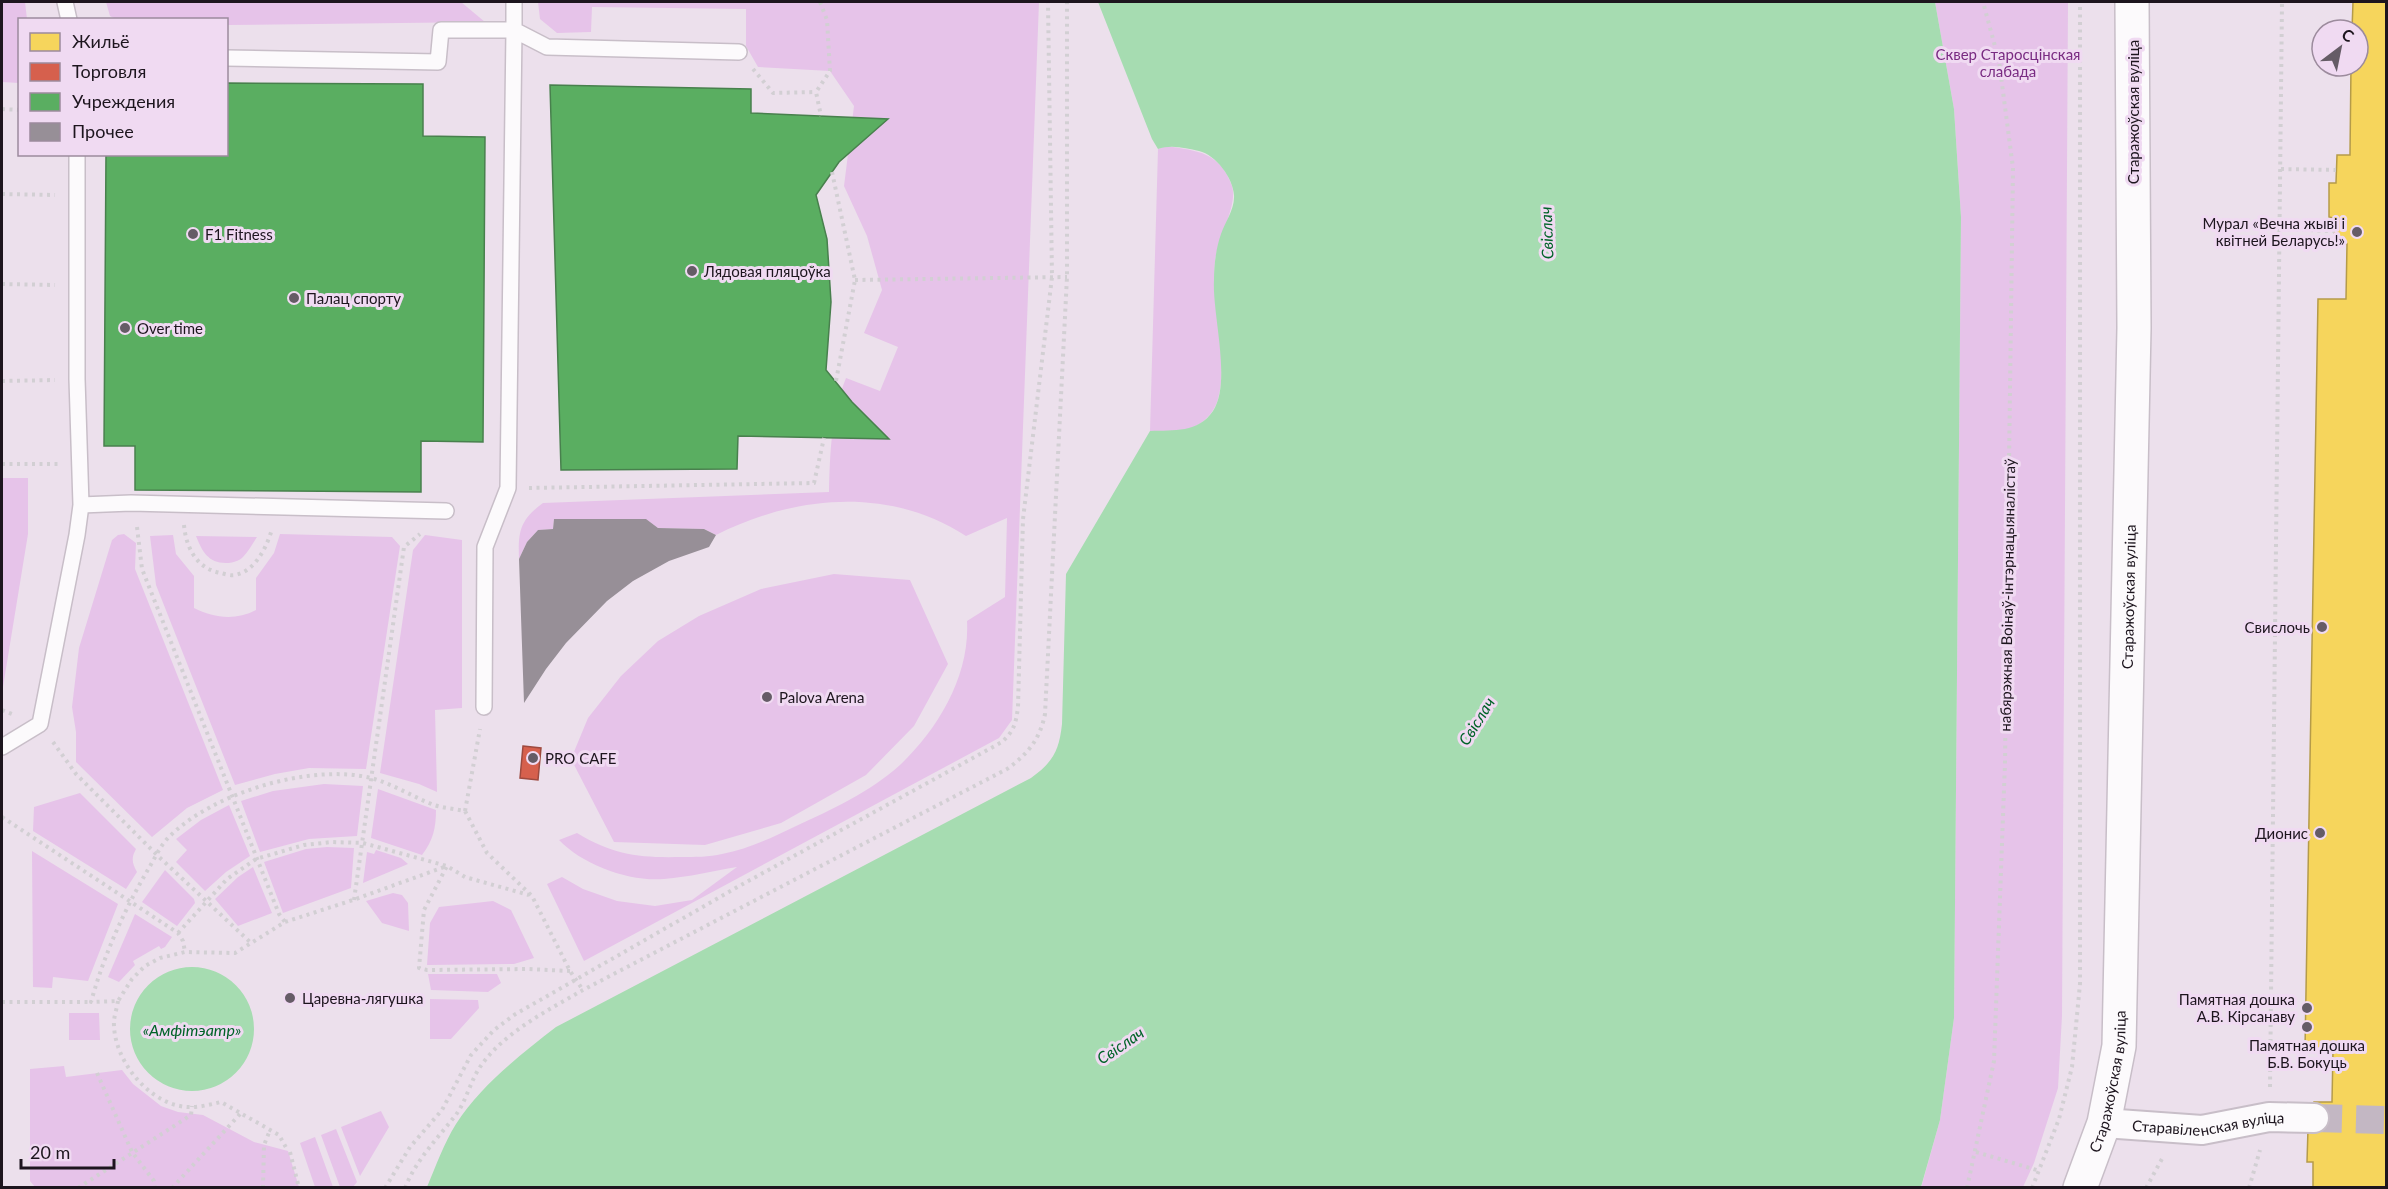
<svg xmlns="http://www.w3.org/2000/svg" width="2388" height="1189" viewBox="0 0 2388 1189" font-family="Lato,sans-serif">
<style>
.green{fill:#e6c3e9}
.water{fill:#a6dcb1}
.homes{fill:#f6d55c;stroke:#b59b49;stroke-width:1.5}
.shops{fill:#d6604d;stroke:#9e4a3f;stroke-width:1.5}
.public{fill:#5aae61;stroke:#48804d;stroke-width:1.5}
.building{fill:#978f97}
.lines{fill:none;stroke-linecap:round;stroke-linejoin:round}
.minor-tunnel{stroke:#c3b7c3;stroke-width:28;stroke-dasharray:28 14;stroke-linecap:butt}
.service-casing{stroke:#c8bec8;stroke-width:18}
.minor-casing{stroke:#c8bec8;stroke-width:32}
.secondary-casing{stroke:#c8bec8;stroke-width:36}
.path{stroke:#d2cfd3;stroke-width:4;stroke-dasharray:3 4.5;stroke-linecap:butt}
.service{stroke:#fcfafc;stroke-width:15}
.minor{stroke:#fcfafc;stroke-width:28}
.secondary{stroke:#fcfafc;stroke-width:33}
.poi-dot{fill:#655c66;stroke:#f0daf2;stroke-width:2}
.labels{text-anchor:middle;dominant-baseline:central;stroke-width:6;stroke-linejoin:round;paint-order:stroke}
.park-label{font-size:15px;fill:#792b82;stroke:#f0daf2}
.street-label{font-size:15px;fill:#1d151e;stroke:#f0daf2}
.poi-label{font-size:15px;fill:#1d151e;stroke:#f0daf2;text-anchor:start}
.water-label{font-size:16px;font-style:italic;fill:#006328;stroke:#f0daf2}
</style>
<rect width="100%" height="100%" fill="#ece0ec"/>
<!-- green -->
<path class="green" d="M2,2H25L27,19L20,20L19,83L2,82Z
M106,2H461L485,22L227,25L226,20L116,19L110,16Z
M538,2H1039L1012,720L999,738L584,961L547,884L562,877L583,889L617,901L655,906L692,900L737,867C713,871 689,877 664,879C629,882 583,865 559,840L577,833C613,855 640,858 681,857C695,857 709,857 722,854C748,849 771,838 794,827C831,810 870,792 900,765C939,728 970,675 967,621L1005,597L1007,518L966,536C889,486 795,495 716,535L704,529L658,528L645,519H554L553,529L538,530L527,542L519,559C518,531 520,520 543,503L829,492C830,453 831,415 846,378L880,391L898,347L864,333L882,290L867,236L844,186L854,106L830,71L758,67L746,46V9L592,7L591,32L557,33L540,19Z
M1935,2H2068L2062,1016L2058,1088L2034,1163L2023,1187L1921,1188L1940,1120L1954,1018L1961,217L1954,109Z
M1167,146C1198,151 1220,152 1232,186C1238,205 1218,238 1215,261C1211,304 1229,359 1218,399C1215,411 1204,424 1191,428C1179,433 1163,431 1150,431L1158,149Z
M2,478H28V534L2,693Z
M124,534L136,543L135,569L223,790L187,808L152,837L76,762V732L72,707L79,648L112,540L118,535Z
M280,534L392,537L400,546L366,769L309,768L275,774L235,785L156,585L150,536L173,535L176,554L194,576V608C214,618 235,621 256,610V578L274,553Z
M425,535L462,540V708L435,710L437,792L419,784L380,773L413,550Z
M196,536L257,537C253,543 249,551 243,557C239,561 232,563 226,563C208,563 202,551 196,536Z
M834,574L910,580L948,664L914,726L866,775L781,823L705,845L614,842L571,759L588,718L621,676L658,641L699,616L761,589Z
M324,784L363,786L357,836L309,839L260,852L241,801L273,791Z
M378,789L436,810C436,828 433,841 422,855L371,838Z
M80,793L136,849C131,858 132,863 137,872L126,889L33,831L34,807Z
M229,805L250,856L226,872L205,891L176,862L187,850L176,839L201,820Z
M327,847L354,848L351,888L283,913L264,862L306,849Z
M376,850L401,858L408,864L363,883L367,852L374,854Z
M32,851L118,904L88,981L53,977L52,988L33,987Z
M253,867L272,913L238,926L215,899L238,877Z
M165,870L194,899L195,903L177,926L142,902Z
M393,893L402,895L408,903L409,931L382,923L366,901Z
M493,901L511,910L534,958L514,964L427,965L430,923L439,907Z
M135,914L172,937L165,947L161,949L159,946L133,961L135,965L119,982L108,977Z
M428,974H497L501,983L488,992L431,990Z
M430,999L478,1000L479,1008L451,1039H430Z
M69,1013H99L100,1040H69Z
M64,1066L66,1077L122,1070L133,1084L161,1106L178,1112L203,1115L254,1142L288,1151L299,1187H35L30,1181V1069Z
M381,1111L389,1127L360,1176L341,1127Z
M336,1129L357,1182L353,1187H340L321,1135Z
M315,1137L333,1187H315L300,1143Z"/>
<!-- water -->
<path class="water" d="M1098,2H1935L1954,109L1961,217L1954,1018L1940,1120L1921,1187H427C436,1166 444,1143 456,1124C481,1085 520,1055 556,1027L1031,778C1053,762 1059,751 1062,724L1066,574L1150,431C1174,430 1198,433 1213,411C1232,382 1212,314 1214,280C1214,265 1216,248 1221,234C1225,222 1235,209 1234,195C1233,178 1216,155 1199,151C1186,148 1171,144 1158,149L1152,139Z
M130 1029a62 62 0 1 1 124 0a62 62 0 1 1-124 0Z"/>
<!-- homes -->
<path class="homes" d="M2353,2H2386V1188H2313V1162H2307L2308,1129H2313L2314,1102H2332L2333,1050L2305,1049L2318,299H2346L2347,244H2334V218L2329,217V183H2336L2337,155H2350L2351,66H2358V30H2352Z"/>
<!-- shops -->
<path class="shops" d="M523,746L541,748L538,780L520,778Z"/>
<!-- public -->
<path class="public" d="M226,83L423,84V136L485,137L483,442L421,441V492L135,490V446H104L106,154H226Z
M550,85L751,89V113L888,119L839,162L816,195L827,239L831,302L826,370L852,402L889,439L738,436L737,469L561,470Z"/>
<!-- building -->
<path class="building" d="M554,519H646L658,528L704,529L716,535L709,547L669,561L633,581L607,601L566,643L546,669L524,703L519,559L527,542L538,530L553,529Z"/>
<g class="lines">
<!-- minor-tunnel -->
<path class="minor-tunnel" d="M2314,1118L2386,1120"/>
<defs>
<path id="service" d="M65,2L69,20
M514,2V30L547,47L739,52
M226,58L438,62L441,30H514L508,488L485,547L484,707
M81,505L131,503L446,511
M2,747L40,724L77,535L81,505L77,379V154"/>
<g id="minor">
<path id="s1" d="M2104,1123L2202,1130L2269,1117L2314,1118"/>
</g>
<g id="secondary">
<path id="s2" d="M2080,1188L2104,1123L2119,1046L2134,328L2132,2"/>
</g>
</defs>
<!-- service casing -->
<use href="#service" class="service-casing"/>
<!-- minor casing -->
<use href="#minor" class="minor-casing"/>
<!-- secondary casing -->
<use href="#secondary" class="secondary-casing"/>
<!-- path -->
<path class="path" d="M820,2L827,20L830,71L816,92L821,116
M753,69L773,93L816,92
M2,109L20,110
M2281,169L2336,170
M832,172L855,280L836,381
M2,194L55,195
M2280,229L2334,231
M855,280L1067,277
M2,284L55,285
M2,381L55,380
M2,464H58
M529,488L814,483L824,438
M184,525C186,548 197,569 221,573C225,574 231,576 235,575C256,571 267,546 272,529
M137,527L142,569L279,914L285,922
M2,710L12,714
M53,742L76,774L157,855L250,942
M465,811L480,729
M2,817L178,933L183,941L185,952
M354,900L404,547L420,534
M178,933L227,879L256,859L304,845L332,842L363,843L447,866L465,877L529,895
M570,971L528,969L427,970L419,968L424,910L447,866L353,900L285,922L235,953L185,952L160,958L145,966L132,979L118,1001L91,1002C104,955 124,910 149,868C155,858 160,846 168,838C211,793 311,763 371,778C393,784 413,797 434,805C444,808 455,809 465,811L487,853L532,896L570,971L583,990
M118,1001C117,1007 115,1014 114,1020C112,1056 144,1099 180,1106C194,1109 208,1105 221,1102L279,1135L288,1151
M2,1002H91
M97,1073L132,1152L154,1181L155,1188
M2270,1087L2282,2
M290,1152L299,1188
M1976,1152L2040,1171
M78,1188L191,1115L192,1106
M172,1188L241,1113
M263,1188L264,1145L270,1130
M385,1188L410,1147L442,1110L471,1055L494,1030L514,1015L741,885L1002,742C1014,731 1016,723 1018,707L1023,519L1052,277L1048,2
M405,1188C416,1160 437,1139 455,1116C466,1102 470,1082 480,1067C504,1032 547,1011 583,990L1007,769C1028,754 1040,739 1045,714L1067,277V2
M1967,1188L1994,1061L2005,762L2013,168L1999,61L1983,2
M2032,1188L2059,1119L2072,1067L2080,984V2
M2146,1188L2163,1157
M2249,1188L2260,1150"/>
<!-- service -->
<use href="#service" class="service"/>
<!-- minor -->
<use href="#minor" class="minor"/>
<!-- secondary -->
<use href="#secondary" class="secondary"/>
</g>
<!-- markers -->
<g class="poi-dot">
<circle cx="2357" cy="232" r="6"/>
<circle cx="193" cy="234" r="6"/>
<circle cx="692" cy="271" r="6"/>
<circle cx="294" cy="298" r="6"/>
<circle cx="125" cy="328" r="6"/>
<circle cx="2322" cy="627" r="6"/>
<circle cx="767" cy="697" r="6"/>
<circle cx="533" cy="758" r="6"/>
<circle cx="2320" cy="833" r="6"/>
<circle cx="290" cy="998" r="6"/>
<circle cx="2307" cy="1008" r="6"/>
<circle cx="2307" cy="1027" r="6"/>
</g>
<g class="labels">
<!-- park labels -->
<g class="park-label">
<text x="2008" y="54">Сквер Старосцінская<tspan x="2008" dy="17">слабада</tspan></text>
</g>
<!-- street labels -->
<g class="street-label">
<text transform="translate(2133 112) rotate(-90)">Старажоўская вуліца</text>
<text transform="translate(2007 595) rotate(-89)">набярэжная Воінаў-інтэрнацыяналістаў</text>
<text stroke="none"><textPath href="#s2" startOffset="597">Старажоўская вуліца</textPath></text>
<text stroke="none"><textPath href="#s2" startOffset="111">Старажоўская вуліца</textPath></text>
<text stroke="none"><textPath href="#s1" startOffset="105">Старавіленская вуліца</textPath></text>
</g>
<!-- poi labels -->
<g class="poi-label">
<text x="2345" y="223" text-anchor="end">Мурал «Вечна жыві і<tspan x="2345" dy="17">квітней Беларусь!»</tspan></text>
<text x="205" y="234">F1 Fitness</text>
<text x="704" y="271">Лядовая пляцоўка</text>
<text x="306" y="298">Палац спорту</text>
<text x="137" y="328">Over time</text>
<text x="2310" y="627" text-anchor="end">Свислочь</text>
<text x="779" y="697">Palova Arena</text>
<text x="545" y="758">PRO CAFE</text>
<text x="2308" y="833" text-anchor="end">Дионис</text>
<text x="302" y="998">Царевна-лягушка</text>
<text x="2295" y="999" text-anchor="end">Памятная дошка<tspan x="2295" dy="17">А.В. Кірсанаву</tspan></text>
<text x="2307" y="1045" text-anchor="middle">Памятная дошка<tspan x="2307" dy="17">Б.В. Бокуць</tspan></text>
</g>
<!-- water labels -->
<g class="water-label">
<text transform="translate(1546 233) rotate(-92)">Свіслач</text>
<text transform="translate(1476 721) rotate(-58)">Свіслач</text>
<text x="192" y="1029">«Амфітэатр»</text>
<text transform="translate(1120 1045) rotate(-34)">Свіслач</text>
</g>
</g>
<!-- border -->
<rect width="2388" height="1189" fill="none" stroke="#1d151e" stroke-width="6"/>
<!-- legend -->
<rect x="18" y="18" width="210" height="138" fill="#f0daf2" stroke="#9c8b9d" stroke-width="1.5"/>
<rect x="30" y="33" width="30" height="18" fill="#f6d55c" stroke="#9c8b9d" stroke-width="1.5"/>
<text x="72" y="48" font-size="18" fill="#1d151e">Жильё</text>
<rect x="30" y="63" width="30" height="18" fill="#d6604d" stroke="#9c8b9d" stroke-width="1.5"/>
<text x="72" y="78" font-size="18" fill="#1d151e">Торговля</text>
<rect x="30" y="93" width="30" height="18" fill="#5aae61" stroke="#9c8b9d" stroke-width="1.5"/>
<text x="72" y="108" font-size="18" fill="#1d151e">Учреждения</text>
<rect x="30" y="123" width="30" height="18" fill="#978f97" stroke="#9c8b9d" stroke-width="1.5"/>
<text x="72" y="138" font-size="18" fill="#1d151e">Прочее</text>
<!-- north arrow -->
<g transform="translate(2340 48) rotate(32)"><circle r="28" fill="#f0daf2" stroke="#9c8b9d" stroke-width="1.5"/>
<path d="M0-4.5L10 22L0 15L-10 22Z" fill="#655c66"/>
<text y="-9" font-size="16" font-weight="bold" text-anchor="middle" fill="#1d151e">С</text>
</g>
<!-- scale -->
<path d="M21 1159v9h93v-9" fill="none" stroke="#1d151e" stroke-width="3"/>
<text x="30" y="1159" font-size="18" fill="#1d151e" stroke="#f0daf2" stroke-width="4.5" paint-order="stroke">20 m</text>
</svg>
